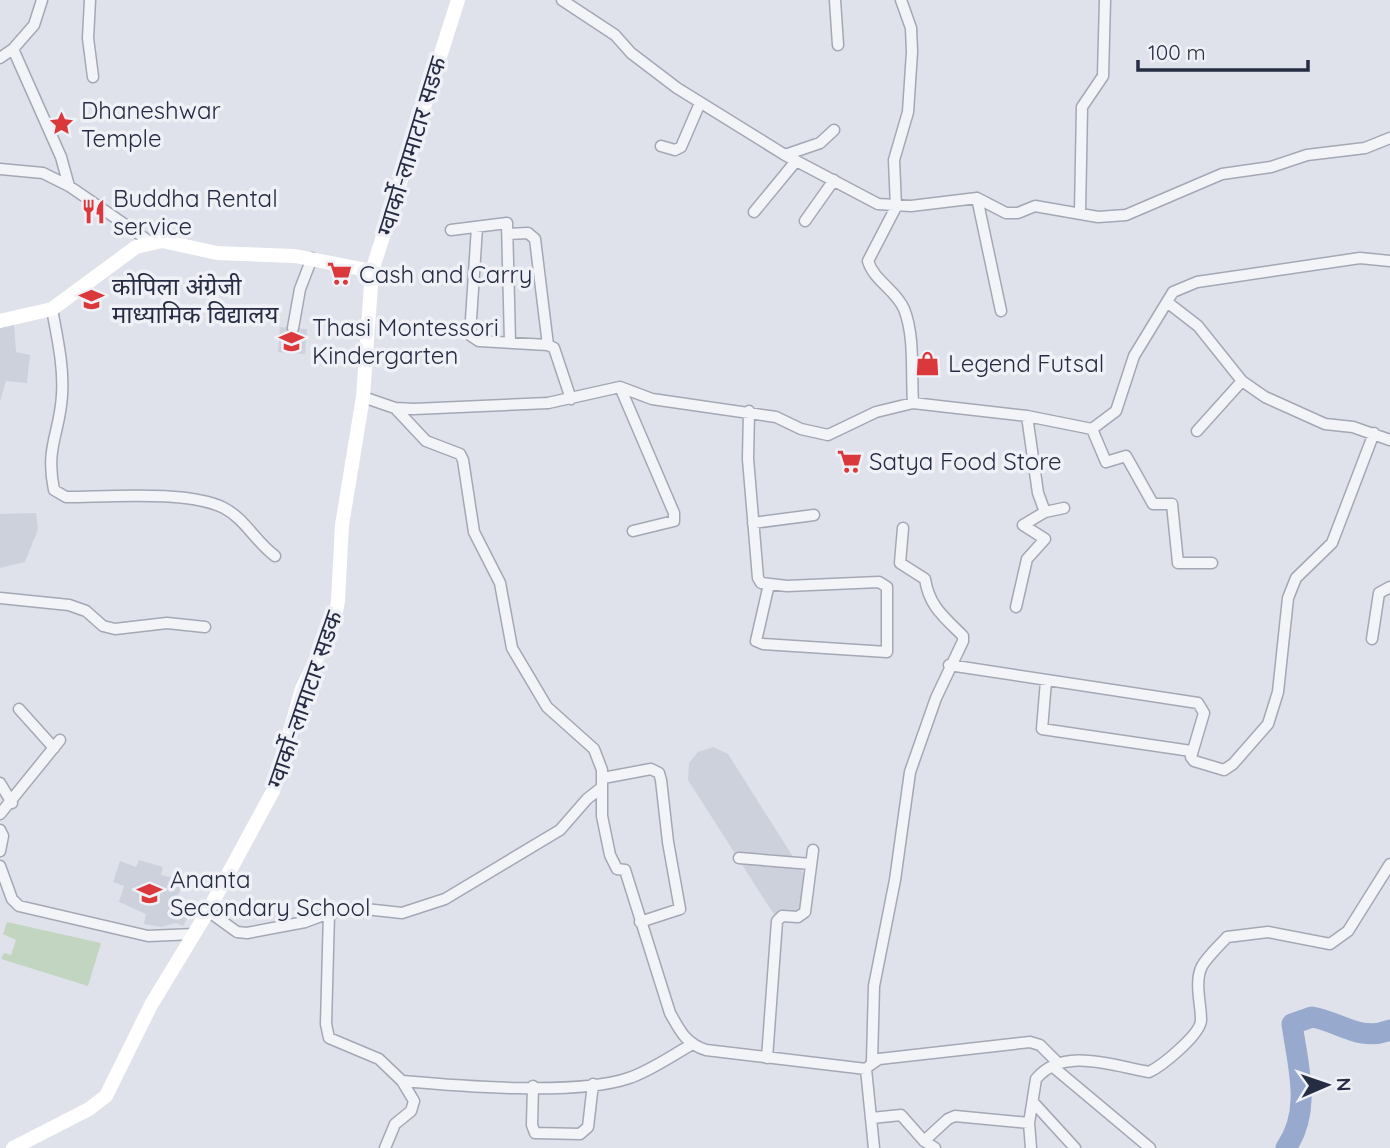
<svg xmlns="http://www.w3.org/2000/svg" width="1390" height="1148" viewBox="0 0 1390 1148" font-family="Quicksand,'Noto Sans Devanagari',sans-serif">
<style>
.built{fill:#cdd1dc}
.green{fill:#c2d5c0}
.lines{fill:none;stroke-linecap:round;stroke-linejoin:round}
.river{stroke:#97aacd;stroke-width:21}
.street-casing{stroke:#a4a8b5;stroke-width:13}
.street{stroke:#f2f4f8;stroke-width:10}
.secondary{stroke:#fff;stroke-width:14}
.labels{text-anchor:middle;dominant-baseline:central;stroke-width:7;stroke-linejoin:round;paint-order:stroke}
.poi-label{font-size:24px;fill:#262d43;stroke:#eff1f7;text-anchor:start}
.street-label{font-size:24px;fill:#262d43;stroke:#eff1f7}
</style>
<rect width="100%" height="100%" fill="#dfe2ea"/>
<!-- built -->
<path class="built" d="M14,324L16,352L30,355L27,383L6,381L0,401V327Z
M280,327L307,329L305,354L278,352Z
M36,513L38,529L25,562L0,568V514Z
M713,747L728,754L812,887L811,901L802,913L779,917L773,913L688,780L689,763L698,752Z
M139,860L163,867L161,875L184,880L176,901L192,910L183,926L176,923L161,927L144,924L146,914L119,902L124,886L113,882L120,861L136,867Z"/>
<!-- green -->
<path class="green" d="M7,922L101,943L88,986L1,959L4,953L11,955L16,940L3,934Z"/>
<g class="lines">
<!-- river -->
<path class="river" d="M1286,1148C1312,1110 1298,1067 1292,1024L1312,1017C1341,1022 1359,1042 1390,1030"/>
<defs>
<path id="street" d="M90,0L88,38L93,77
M562,0L615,35L631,53L677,88L785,155L878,204L911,206L977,198L1006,213H1018L1035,206L1098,217L1126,215L1222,174L1271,167L1307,155L1365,148L1390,138
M835,0L838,45
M901,0L911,28L912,52L908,112L894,160L896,207L868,261C874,281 896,290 904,309C915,336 911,374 913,403
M13,49L34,25L42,0
M0,58L13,49L61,157L69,186L149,241
M661,146L675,150L681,147L700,103
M785,155L820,143L834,130
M0,169L43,173L69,186
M977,198L1001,311
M754,212L796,161
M1080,213L1082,107L1103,76L1105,0
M805,221L834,180
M477,227L470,335L479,341L548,345L554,348L571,399
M451,230L507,223L510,342
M508,234L528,233L535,239L548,345
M1167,302L1198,326L1242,381L1265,397L1325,424L1353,427L1390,440
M52,309C57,337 64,366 62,395C60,433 45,447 54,490L66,497C107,497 188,490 224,508C245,519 255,541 275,556
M293,328L300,289L312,258
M620,387L674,513V521L633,531
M363,397L395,408L414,409L548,403L620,387L652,399L776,417L801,429L828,435L876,412L913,403L1027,416L1092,429L1116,411L1134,356L1173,292L1197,282L1360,258L1390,261
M395,408L426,441L460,454L463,460L474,532L500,583L512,648L547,707L594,749L602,770V816L610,855L617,869L625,870L670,1013C680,1031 686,1044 706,1050L866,1069L874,1148
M749,411L748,459L758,578L761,583L787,586L879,582L887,587V652L763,644L756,641L769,584
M1027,416L1038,493L1045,512L1064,508
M1092,429L1106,462L1126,456L1153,504H1172L1178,563H1212
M1197,431L1242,381
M753,523L814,515
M0,598L69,605L86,611L103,626L115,629L167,623L205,627
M1016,607L1027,559L1045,539L1023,525L1045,512
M1372,639L1379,593L1390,587
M949,665L1198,703L1204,713L1191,757L1194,761L1224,770L1233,764L1268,724L1278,692L1288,598L1296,578L1332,543L1374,433
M1046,681L1042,729L1191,751
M19,709L54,748
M603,778L651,769L659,773L661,780L668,842L680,909L640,922
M0,783L12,803
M0,814L60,740
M0,830L3,836L0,851
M739,858L811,864
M0,866L12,899L19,906L148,936L194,934
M208,911L237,932L247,933L305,922L329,913L326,1024L329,1038L379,1059L402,1081L414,1101L411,1111L395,1124L385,1148
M329,913L356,908L402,913L445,899L560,830L587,799L601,788
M767,1058L777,921L782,916L798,917L805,912L813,850
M872,1062L874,986L895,880L910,772L936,698L963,641V636C944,617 929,606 925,579L900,563L903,528
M869,1066L879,1059L1030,1042L1040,1045L1057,1062
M1052,1066L1150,1148
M402,1081C459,1086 577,1096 629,1078C650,1071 671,1056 691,1045
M533,1086L532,1125L535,1133L580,1134L588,1127L593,1084
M1033,1102L1075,1148
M872,1118L901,1115L924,1141L935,1148
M924,1141L948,1119L955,1116L1029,1123
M1031,1148L1029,1123L1036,1079C1063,1046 1113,1066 1149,1072C1162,1066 1201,1034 1201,1020C1201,1003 1194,982 1202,966C1208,956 1219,946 1227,937L1268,932L1330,944L1348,931L1390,864"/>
</defs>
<!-- street casing -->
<use href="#street" class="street-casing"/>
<!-- street -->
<use href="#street" class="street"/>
<!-- secondary -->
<path class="secondary" d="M0,321L52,309L136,247L162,241L217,253L295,256L372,271
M13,1148L89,1109L106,1096L151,1005L208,911L273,791L302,689L334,622L338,601L342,525L363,397L372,271L458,0"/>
</g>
<!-- icons -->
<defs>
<symbol id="sight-bare" viewBox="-9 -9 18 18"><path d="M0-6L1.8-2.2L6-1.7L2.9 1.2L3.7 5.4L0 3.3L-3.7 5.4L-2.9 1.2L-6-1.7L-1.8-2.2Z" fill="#db383c" stroke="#eff1f7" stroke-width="2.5" paint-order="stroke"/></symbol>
<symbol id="restaurant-bare" viewBox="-9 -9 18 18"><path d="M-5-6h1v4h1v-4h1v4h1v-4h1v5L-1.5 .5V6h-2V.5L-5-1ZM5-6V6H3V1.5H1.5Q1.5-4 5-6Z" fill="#db383c" stroke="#eff1f7" stroke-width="2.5" paint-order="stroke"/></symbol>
<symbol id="supermarket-bare" viewBox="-9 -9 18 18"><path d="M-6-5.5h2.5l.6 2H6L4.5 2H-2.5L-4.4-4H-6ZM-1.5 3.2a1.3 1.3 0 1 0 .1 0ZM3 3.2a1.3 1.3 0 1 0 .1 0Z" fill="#db383c" stroke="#eff1f7" stroke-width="2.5" paint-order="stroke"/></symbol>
<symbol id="school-bare" viewBox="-9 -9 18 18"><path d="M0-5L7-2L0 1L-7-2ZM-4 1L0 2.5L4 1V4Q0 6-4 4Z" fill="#db383c" stroke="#eff1f7" stroke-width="2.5" paint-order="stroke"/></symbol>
<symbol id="shop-bare" viewBox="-9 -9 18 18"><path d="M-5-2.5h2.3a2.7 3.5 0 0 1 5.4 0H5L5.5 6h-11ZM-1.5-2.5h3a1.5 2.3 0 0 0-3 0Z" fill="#db383c" stroke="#eff1f7" stroke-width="2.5" paint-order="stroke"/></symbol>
</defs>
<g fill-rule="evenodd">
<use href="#sight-bare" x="44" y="106" width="35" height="35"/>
<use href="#restaurant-bare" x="76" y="194" width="35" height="35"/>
<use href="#supermarket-bare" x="322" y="256" width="35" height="35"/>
<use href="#school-bare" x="74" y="282" width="35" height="35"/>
<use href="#school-bare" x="274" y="324" width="35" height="35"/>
<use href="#shop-bare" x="910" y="346" width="35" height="35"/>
<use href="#supermarket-bare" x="832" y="444" width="35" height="35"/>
<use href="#school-bare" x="132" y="876" width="35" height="35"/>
</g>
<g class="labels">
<!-- poi labels -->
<g class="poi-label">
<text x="81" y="110">Dhaneshwar<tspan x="81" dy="28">Temple</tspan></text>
<text x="113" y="198">Buddha Rental<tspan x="113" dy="28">service</tspan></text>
<text x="359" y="274">Cash and Carry</text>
<text x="112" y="286">कोपिला अंग्रेजी<tspan x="112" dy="28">माध्यामिक विद्यालय</tspan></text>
<text x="312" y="327">Thasi Montessori<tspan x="312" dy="28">Kindergarten</tspan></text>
<text x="948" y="363">Legend Futsal</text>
<text x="869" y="461">Satya Food Store</text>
<text x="170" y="879">Ananta<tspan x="170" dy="28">Secondary School</tspan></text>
</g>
<!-- street labels -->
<g class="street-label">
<text transform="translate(411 146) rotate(-73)">ग्वार्को-लामाटार सडक</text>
<text transform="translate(304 699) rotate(-71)">ग्वार्को-लामाटार सडक</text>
</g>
</g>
<!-- north arrow -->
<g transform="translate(1327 1085) rotate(88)" stroke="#eff1f7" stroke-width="5" paint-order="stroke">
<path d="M0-5L12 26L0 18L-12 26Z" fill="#262d43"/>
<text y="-10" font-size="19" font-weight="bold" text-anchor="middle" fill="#262d43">N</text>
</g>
<!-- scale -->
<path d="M1138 60v10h170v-10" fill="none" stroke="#262d43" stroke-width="3.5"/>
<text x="1148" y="60" font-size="21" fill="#262d43" stroke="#eff1f7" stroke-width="5" paint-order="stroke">100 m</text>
</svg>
